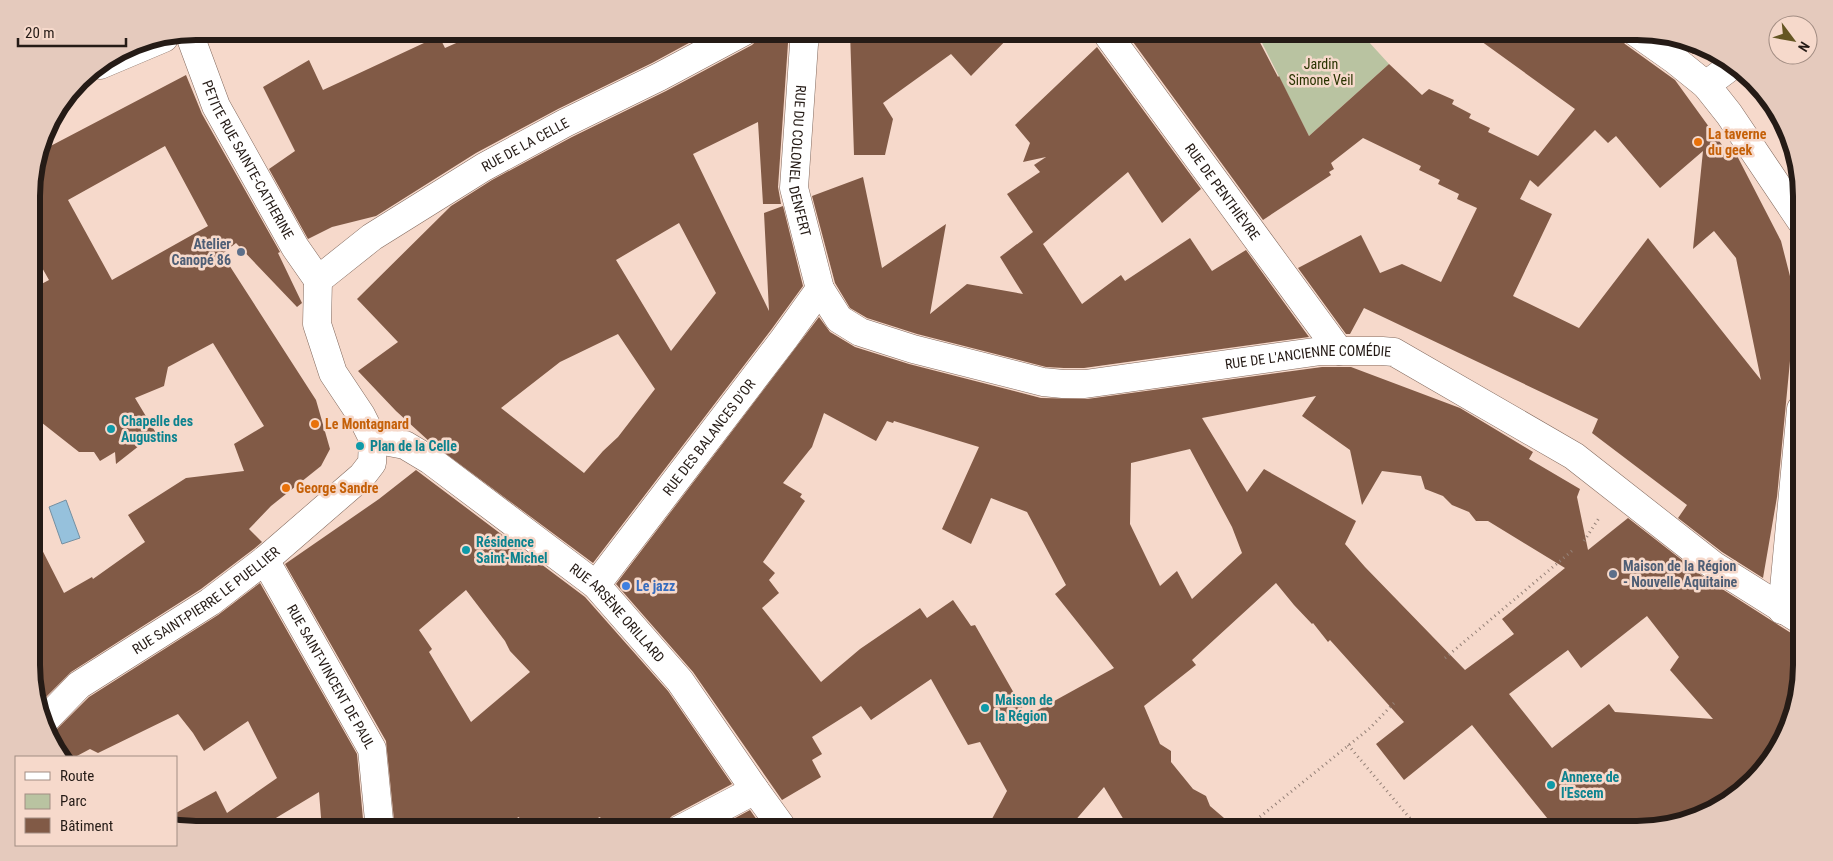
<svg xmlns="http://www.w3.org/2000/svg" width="1833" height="861" viewBox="0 0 1833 861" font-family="'Roboto Condensed',sans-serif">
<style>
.green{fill:#b9c3a1}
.water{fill:#96c1dc;stroke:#748fa1}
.building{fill:#815a46;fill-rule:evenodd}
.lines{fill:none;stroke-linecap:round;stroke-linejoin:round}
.minor-casing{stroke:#82695d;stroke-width:29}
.path{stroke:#958177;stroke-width:3;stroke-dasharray:1 4;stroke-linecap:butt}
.minor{stroke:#fff;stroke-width:28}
.food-dot{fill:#e8710a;stroke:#f6d9cb;stroke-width:2}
.service-dot{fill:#5c6f8a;stroke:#f6d9cb;stroke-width:2}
.culture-dot{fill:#0f9aa8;stroke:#f6d9cb;stroke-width:2}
.shop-dot{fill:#3f7fe0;stroke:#f6d9cb;stroke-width:2}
.labels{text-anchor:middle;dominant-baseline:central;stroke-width:5;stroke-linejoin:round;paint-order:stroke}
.park-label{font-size:14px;fill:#293300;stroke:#f6d9cb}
.food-label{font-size:14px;font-weight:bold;fill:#c56008;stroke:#f6d9cb;text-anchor:start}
.street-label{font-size:14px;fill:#251b16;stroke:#f6d9cb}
.service-label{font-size:14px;font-weight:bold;fill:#4e5e75;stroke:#f6d9cb;text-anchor:end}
.culture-label{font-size:14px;font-weight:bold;fill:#0d838f;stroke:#f6d9cb;text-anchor:start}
.shop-label{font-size:14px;font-weight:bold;fill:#366cbe;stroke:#f6d9cb;text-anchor:start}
.rim{fill:none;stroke:#251b16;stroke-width:6}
</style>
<rect width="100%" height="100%" fill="#f6d9cb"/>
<!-- green -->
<path class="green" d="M1256,31H1377L1368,41L1389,64L1309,136Z"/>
<!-- water -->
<path class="water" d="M66,500L80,538L62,544L49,507Z"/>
<!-- building -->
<path class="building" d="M483,31H711L652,63L558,109L476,153L376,216L332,227L308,239L269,169L295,151L263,87L309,60L323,90L439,36L445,48Z
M761,31H791L788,43L778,187L781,204H763L758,122L693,154L769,311L764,213L783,206L803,286L771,330L593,563L430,442L396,411L358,371L398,342L357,299L451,206L492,180L572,137L666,91L752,45L758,39ZM679,223L716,293L671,351L616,260ZM618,334L655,389L618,437L603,451L584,473L501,408L560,362Z
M850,31H1015L971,76L951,54L883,103L893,119L885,155H854Z
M1125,31H1254L1278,77L1279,76L1309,136L1389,64L1422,95L1429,89L1454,100L1452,104L1471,114L1469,118L1490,128L1488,132L1538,156L1575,109L1467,31H1619L1620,38L1625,44L1675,80L1725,149L1732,146L1781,241L1792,284L1794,319L1777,497L1763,578L1722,552L1678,518L1687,505L1592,433L1598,419L1364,308L1350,334H1346L1298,268L1361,235L1380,273L1402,264L1441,282L1477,208L1457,199L1459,194L1438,184L1440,180L1419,170L1421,166L1363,138L1331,163L1334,169L1329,172L1331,175L1263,220ZM1595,130L1608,143L1616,136L1660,188L1703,151L1693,249L1714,231L1736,258L1761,380L1648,238L1579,328L1513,296L1552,214L1520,199L1530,180L1538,187Z
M1671,38L1700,44L1711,53L1693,54Z
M1097,47L1201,189L1162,223L1128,172L1043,244L1082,304L1121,275L1125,281L1190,238L1212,271L1246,250L1309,337L1084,368H1064L1046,367L917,334L867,318L850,308L835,283L812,196L863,177L882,268L946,224L930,314L967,284L1023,294L1000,257L1033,232L1007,194L1040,172L1034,165L1046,157L1023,162L1030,143L1015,125Z
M186,75L202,114L280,252L278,253L302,303L297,307L236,243L222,254L316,400L330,449L321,466L271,506L249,529L262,542L255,548L201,589L71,672L43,700L41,697L38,699L33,687L32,530L64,593L92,577L93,579L145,542L128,515L186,478L244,471L234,444L264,426L213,343L168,367L164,386L135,398L159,438H149L116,464L115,452L100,461L94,452H79L32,415V289L49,280L32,250V185L41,151ZM165,146L208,226L112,280L68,200Z
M819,317L830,332L855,347L909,364L1041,398L1087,399L1322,367H1351L1460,408L1533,452L1529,459L1580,489L1577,497L1588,550L1628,518L1705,578L1802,640V665L1789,728L1761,773L1729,802L1647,829H1556L1472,725L1404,780L1376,744L1404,722L1330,640L1328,642L1313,623L1312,624L1294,605L1276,583L1192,660L1196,665L1144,706L1160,744L1171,751V762L1193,789L1206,796L1210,806L1238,830H1130L1104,787L1067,830H986L1007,791L980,742L968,745L931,679L871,720L861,706L812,737L822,754L812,760L821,777L782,800L693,672L616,584ZM1316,396L1302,416L1350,450L1362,505L1382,471L1421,476L1425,489L1443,496L1452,505L1469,512L1476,521H1488L1565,568L1502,619L1514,634L1465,670L1365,567L1345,544L1356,521L1264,469L1247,492L1202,418ZM824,413L876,441L887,421L893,423L894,421L979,447L942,529L971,544L991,498L1027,512L1066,585L1055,594L1114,668L1027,716L975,625L971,626L953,600L927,618L920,608L860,649L821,682L762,608L779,593L769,580L775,573L763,562L805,501L800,497L802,494L783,483L812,447ZM1190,449L1232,527L1242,553L1192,599L1177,571L1160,586L1130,524L1131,463ZM1647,616L1679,657L1670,670L1713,719L1615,712L1609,704L1552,748L1509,694L1568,650L1581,668Z
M416,470L585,597L668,691L732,784L672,816L666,822L663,830H607L600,817L571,830H523L519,817L504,824L502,821L450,830H395L386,741L285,564L379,499ZM466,590L505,641L510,651L530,672L471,722L429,652L432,649L419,630Z
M260,583L357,754L364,830H322L319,792L256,830H196L176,826V813L216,791L227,813L277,778L248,721L204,751L193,733L178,714L98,753L90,749L75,757H62L54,732L89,697L218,615Z
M750,810L764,830H713Z"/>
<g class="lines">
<defs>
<g id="minor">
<path id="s1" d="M807,31L804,44L794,188L820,289L839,319L860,332L913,349L1043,382L1063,384H1085L1321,351H1382L1394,352L1574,456L1713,565L1802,621"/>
<path id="s2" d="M1105,31L1339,351"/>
<path d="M1634,31L1675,60L1706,85L1729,114L1801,221"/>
<path id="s3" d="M189,33L216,106L295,247L318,280"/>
<path d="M100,65L164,38"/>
<path d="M1706,85L1730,67"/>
<path id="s4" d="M318,280L372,237L484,167L565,123L659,77L745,31"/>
<path id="s5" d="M373,439L405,445L430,460L596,585L680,681L755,790L784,830"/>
<path id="s6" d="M265,560L372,749L380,830"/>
<path id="s7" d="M596,585L784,339L820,289"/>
<path d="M1782,610L1801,409"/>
<path id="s8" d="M46,719L79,685L210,602L265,560L362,476L372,463L373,439L361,415L333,373L317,324L318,280"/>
<path d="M679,830L755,790"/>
</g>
</defs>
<!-- minor casing -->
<use href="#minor" class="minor-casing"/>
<!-- path -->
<path class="path" d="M1584,541L1599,518
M1445,658L1573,550
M1348,745L1419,829
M1256,820L1370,728L1395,702"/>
<!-- minor -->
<use href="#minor" class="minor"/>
</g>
<!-- markers -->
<g class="food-dot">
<circle cx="1698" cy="142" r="5"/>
<circle cx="315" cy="424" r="5"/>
<circle cx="286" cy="488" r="5"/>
</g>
<g class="service-dot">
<circle cx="241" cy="252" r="5"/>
<circle cx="1613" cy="574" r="5"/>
</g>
<g class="culture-dot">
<circle cx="111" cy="429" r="5"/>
<circle cx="360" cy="446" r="5"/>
<circle cx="466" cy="550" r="5"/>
<circle cx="985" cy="708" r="5"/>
<circle cx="1551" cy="785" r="5"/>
</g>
<circle class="shop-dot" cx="626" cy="586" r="5"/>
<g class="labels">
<!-- park labels -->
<g class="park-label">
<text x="1321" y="64">Jardin<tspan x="1321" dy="16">Simone Veil</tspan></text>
</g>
<!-- food labels -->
<g class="food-label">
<text x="1708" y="134">La taverne<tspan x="1708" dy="16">du geek</tspan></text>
<text x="325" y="424">Le Montagnard</text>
<text x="296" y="488">George Sandre</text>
</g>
<!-- street labels -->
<g class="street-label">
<text stroke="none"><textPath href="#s4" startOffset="248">RUE DE LA CELLE</textPath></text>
<text stroke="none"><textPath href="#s3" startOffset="140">PETITE RUE SAINTE-CATHERINE</textPath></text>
<text stroke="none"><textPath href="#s1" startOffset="131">RUE DU COLONEL DENFERT</textPath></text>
<text stroke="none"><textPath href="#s2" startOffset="199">RUE DE PENTHIÈVRE</textPath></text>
<text stroke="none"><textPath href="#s1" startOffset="779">RUE DE L'ANCIENNE COMÉDIE</textPath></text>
<text stroke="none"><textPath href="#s7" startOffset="186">RUE DES BALANCES D'OR</textPath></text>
<text stroke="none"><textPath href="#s8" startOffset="200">RUE SAINT-PIERRE LE PUELLIER</textPath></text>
<text stroke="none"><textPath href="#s5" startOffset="304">RUE ARSÈNE ORILLARD</textPath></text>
<text stroke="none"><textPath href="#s6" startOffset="134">RUE SAINT-VINCENT DE PAUL</textPath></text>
</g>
<!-- service labels -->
<g class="service-label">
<text x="231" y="244">Atelier<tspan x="231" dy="16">Canopé 86</tspan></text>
<text x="1623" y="566" text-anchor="start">Maison de la Région<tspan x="1623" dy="16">- Nouvelle Aquitaine</tspan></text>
</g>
<!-- culture labels -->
<g class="culture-label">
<text x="121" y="421">Chapelle des<tspan x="121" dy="16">Augustins</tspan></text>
<text x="370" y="446">Plan de la Celle</text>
<text x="476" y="542">Résidence<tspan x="476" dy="16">Saint-Michel</tspan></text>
<text x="995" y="700">Maison de<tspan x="995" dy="16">la Région</tspan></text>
<text x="1561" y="777">Annexe de<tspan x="1561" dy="16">l'Escem</tspan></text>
</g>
<!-- shop labels -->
<g class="shop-label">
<text x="636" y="586">Le jazz</text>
</g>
</g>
<!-- crop -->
<path d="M0 0H1833V861H0ZM196 40H1637A156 156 0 0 1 1793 196V665A156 156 0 0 1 1637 821H196A156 156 0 0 1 40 665V196A156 156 0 0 1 196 40Z" fill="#e5cabd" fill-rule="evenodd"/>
<path class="rim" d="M196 40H1637A156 156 0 0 1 1793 196V665A156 156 0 0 1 1637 821H196A156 156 0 0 1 40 665V196A156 156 0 0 1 196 40Z"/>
<!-- legend -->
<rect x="15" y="756" width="162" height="90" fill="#f6d9cb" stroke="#a28d83"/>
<rect x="25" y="772" width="25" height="8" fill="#ffffff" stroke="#a28d83"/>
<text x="60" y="781" font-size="15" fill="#251b16">Route</text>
<rect x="25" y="794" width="25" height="15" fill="#b9c3a1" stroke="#a28d83"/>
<text x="60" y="806" font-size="15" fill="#251b16">Parc</text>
<rect x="25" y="818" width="25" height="15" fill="#815a46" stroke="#a28d83"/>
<text x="60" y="831" font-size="15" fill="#251b16">Bâtiment</text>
<!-- north arrow -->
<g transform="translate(1793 40) rotate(122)"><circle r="24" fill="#f6d9cb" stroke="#a28d83"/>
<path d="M0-4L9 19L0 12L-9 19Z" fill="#655623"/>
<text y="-8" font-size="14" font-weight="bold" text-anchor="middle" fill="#251b16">N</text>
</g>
<!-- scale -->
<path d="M18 38v8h108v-8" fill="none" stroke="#251b16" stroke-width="2.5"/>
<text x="25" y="38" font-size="15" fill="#251b16" stroke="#f6d9cb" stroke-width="4" paint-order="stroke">20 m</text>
</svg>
